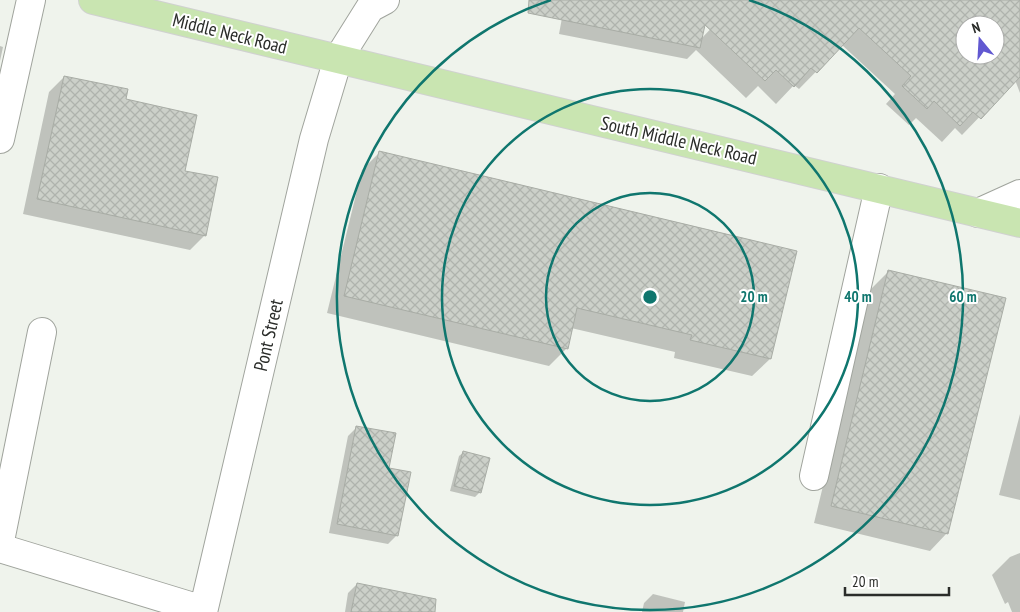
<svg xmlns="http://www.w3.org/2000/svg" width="1020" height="612" viewBox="0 0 1020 612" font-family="'PT Sans Narrow',sans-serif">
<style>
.shadow{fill:#0003;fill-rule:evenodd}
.building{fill:url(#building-cross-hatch);stroke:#a8aca5;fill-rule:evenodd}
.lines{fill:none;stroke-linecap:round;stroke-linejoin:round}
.minor-casing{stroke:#a0a49d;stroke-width:30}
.major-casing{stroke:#d0d1d0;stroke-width:30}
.minor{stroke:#fff;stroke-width:28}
.major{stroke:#c9e5b1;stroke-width:28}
.ring{fill:none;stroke:#0f766e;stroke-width:2.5}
.labels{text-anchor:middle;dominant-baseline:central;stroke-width:4;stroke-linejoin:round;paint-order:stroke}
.street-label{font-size:19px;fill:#2a2c29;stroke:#fff}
.centre{fill:#0f766e;stroke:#fff;stroke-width:2.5}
.ring-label{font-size:15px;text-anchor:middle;font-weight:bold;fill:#0f766e;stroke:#fff;stroke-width:4;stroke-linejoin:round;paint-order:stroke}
</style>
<defs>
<pattern id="building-cross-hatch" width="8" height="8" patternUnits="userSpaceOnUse" patternTransform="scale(1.25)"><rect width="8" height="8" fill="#ccd0c9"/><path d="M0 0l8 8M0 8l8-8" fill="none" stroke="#afb3ad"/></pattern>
</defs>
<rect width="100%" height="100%" fill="#eff3ec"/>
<!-- shadow -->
<path class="shadow" d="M706,0L701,39L738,0H1020V93L1015,80L962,135L955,128L942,142L916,118L909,125L886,104L895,94L842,45L799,89L794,85L776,104L758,86L746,98L696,50L687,59L559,34L564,7ZM965,25H995V55H965Z
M0,46L3,47L0,61Z
M64,77L124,100L184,172L205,235L190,250L23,214L49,92Z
M380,152L770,359L752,376L674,358L675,352L571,328L566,349L549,366L327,313L362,170Z
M888,272L947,533L930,551L814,523L871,289Z
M1020,414V500L999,495Z
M357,427L387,469L397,535L388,544L329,533L348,436Z
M464,452L480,492L475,497L450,491L459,456Z
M1020,553V612H1012L1008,602L1005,604L992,575L1010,557Z
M357,584L420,612H345L348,593Z
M653,594L685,602L683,612H642L644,603Z"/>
<!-- building -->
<path class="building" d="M529,0H1020V77L981,119L973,112L960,126L934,101L927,109L902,86L911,76L859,28L817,73L811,68L794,87L776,70L765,81L705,25L700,48L528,13ZM965,25H995V55H965Z
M64,76L128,89L126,99L197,115L185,171L218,177L206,236L37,199Z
M379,151L797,251L771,359L690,340L692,335L577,308L568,349L344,296Z
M888,270L1006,298L948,534L831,506Z
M356,426L396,433L389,468L411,472L398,536L337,524Z
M463,451L490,458L481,493L454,486Z
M357,583L436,599L435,612H351Z"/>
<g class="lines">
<defs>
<path id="minor" d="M0,139L31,0
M978,213L1020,194
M814,476L879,188
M0,541L42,332
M0,548L203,610
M203,612L314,139L338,59L370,8L385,0"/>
<path id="major" d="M93,0L1020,223"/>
</defs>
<!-- minor casing -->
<use href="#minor" class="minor-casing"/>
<!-- major casing -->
<use href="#major" class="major-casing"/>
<!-- minor -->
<use href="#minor" class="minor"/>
<!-- major -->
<use href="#major" class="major"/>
</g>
<!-- distance rings -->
<g class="ring">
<circle cx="650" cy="297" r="104"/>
<circle cx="650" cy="297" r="208"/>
<path d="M749 0A313 313 0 1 1 551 0"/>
</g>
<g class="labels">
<!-- street labels -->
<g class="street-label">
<text transform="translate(230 33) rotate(14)">Middle Neck Road</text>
<text transform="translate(679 140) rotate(13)">South Middle Neck Road</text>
<text transform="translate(268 335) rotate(-77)">Pont Street</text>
</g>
</g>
<circle cx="650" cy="297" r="8" class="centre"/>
<g class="ring-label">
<text x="754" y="302">20 m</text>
<text x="858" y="302">40 m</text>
<text x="963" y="302">60 m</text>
</g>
<!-- north arrow -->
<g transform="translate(980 40) rotate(342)"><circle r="24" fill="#ffffff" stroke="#aaaba9"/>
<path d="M0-4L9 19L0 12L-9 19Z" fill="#6158d1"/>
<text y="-8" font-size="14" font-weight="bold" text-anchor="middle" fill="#2a2c29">N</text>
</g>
<!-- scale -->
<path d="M845 587v8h104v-8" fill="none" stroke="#2a2c29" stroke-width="2.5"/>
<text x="852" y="587" font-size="15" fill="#2a2c29" stroke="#ffffff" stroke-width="4" paint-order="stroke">20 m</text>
</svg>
